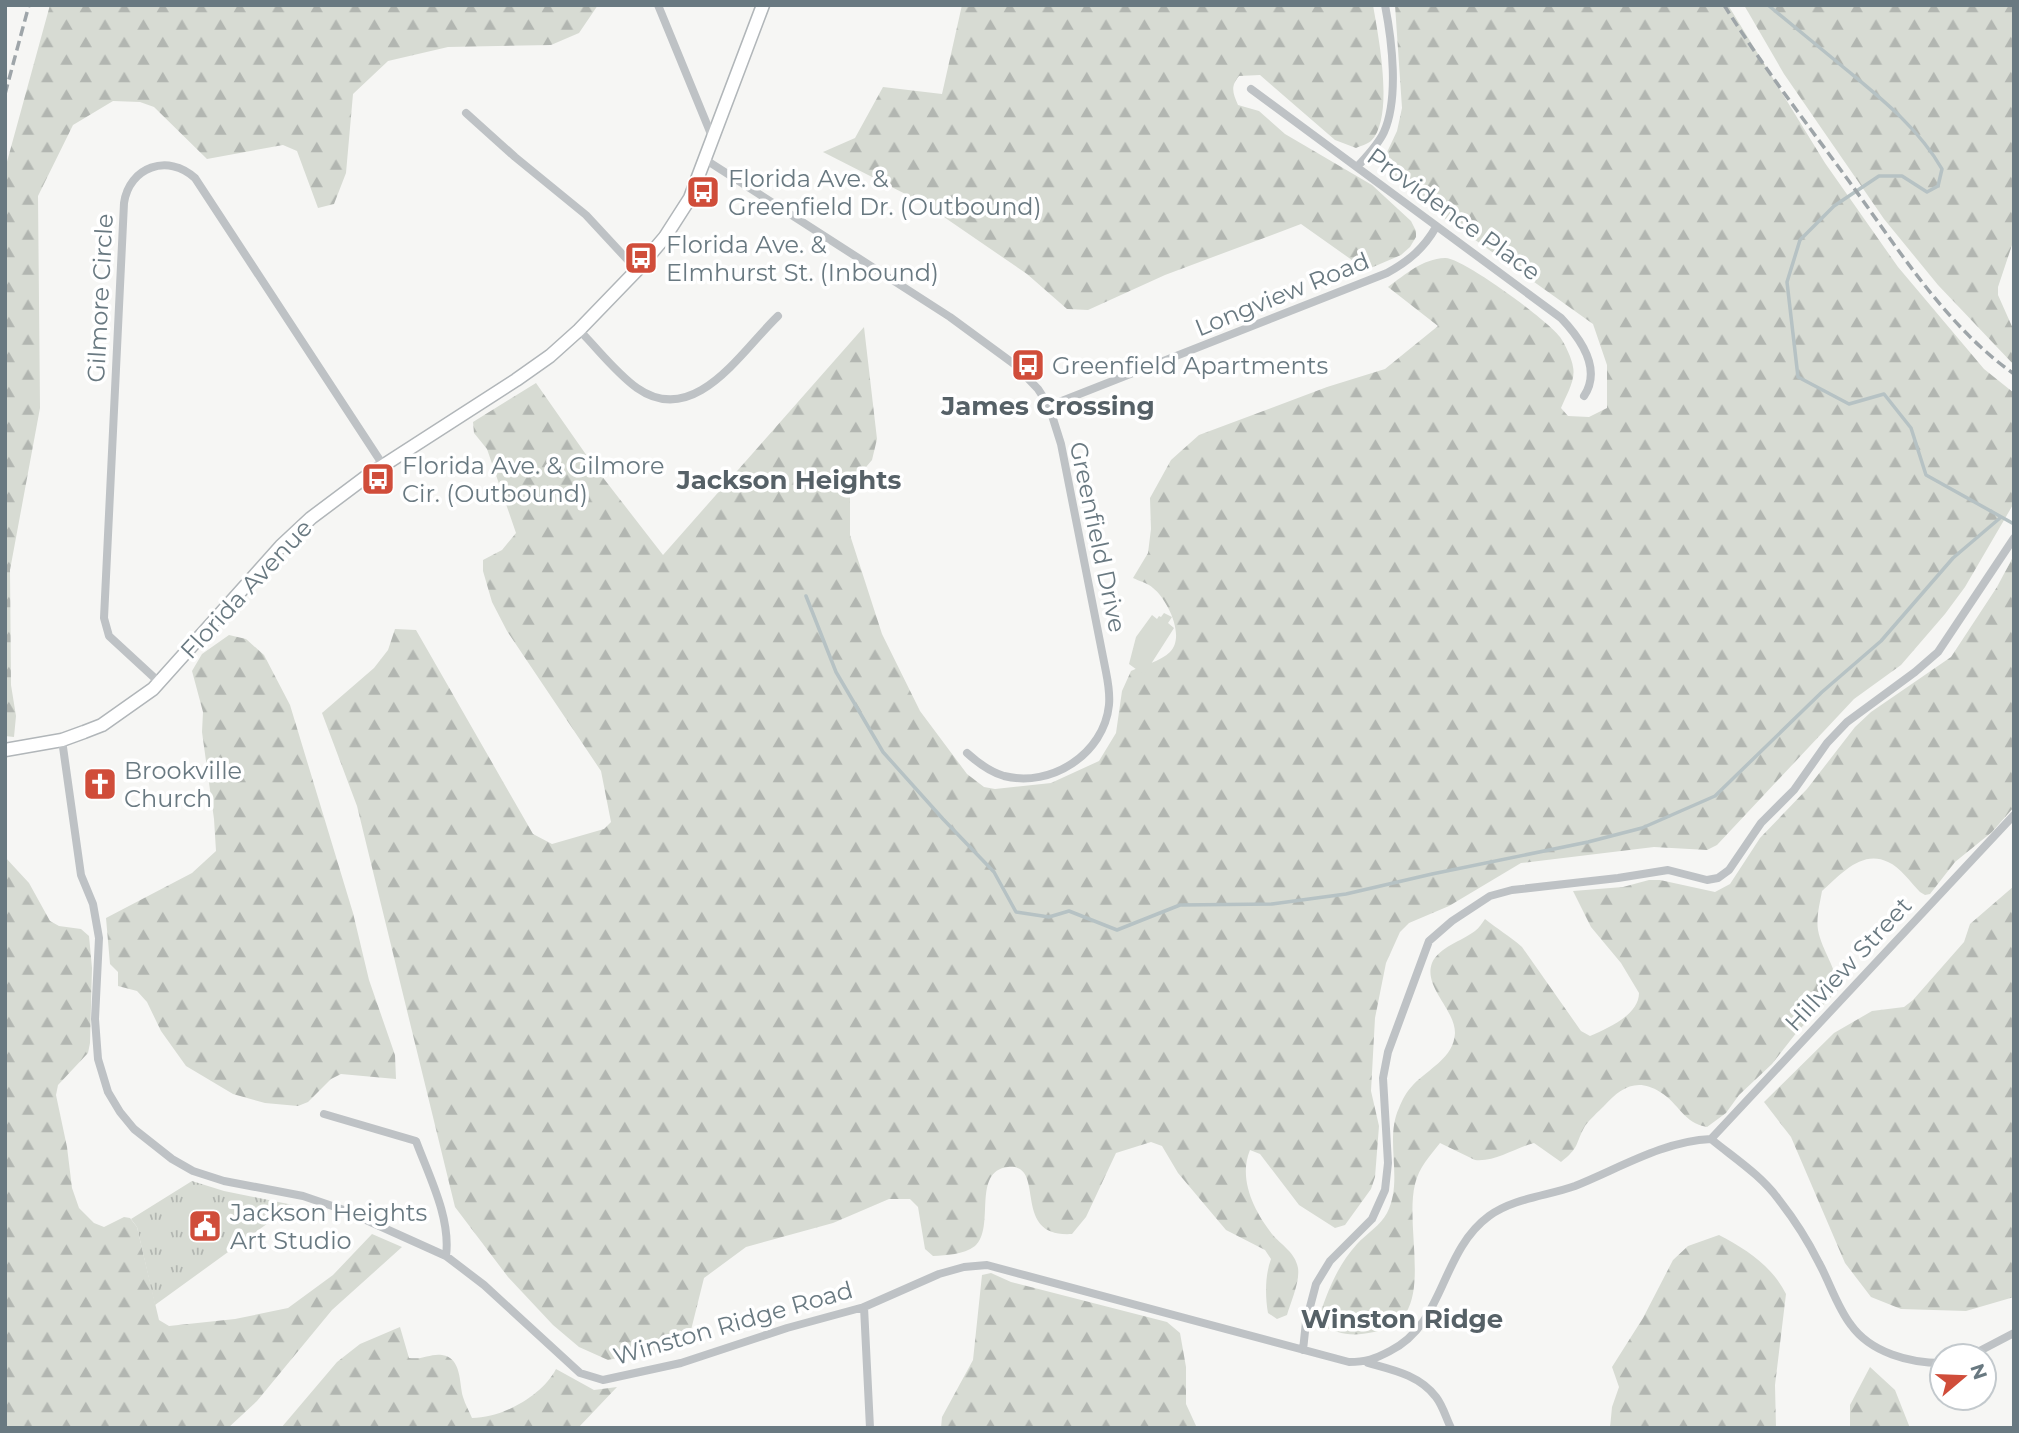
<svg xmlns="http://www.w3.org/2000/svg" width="2019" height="1433" viewBox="0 0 2019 1433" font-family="Montserrat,sans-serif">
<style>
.forest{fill:url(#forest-firs)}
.park{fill:url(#park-tufts)}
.pitch{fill:#d7dbd3}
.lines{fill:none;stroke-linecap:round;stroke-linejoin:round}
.stream{stroke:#b6c2c4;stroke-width:3.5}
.secondary-casing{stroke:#b1b6b9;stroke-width:15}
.minor{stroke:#bec2c5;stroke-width:8}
.secondary{stroke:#fff;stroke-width:12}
.rail{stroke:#9ea5a9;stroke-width:3.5;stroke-dasharray:10 5;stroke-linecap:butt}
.labels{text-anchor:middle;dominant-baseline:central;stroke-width:7;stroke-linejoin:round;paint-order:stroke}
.poi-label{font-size:24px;fill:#697981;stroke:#fff;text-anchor:start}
.street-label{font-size:24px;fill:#697981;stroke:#fff}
.neighbourhood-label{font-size:26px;font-weight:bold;fill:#566167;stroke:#fff}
</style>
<defs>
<pattern id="forest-firs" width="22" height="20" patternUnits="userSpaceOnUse" patternTransform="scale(1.75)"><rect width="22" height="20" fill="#d7dbd3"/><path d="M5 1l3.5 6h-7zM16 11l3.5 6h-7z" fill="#b2b6b1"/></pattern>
<pattern id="park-tufts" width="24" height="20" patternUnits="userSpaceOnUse" patternTransform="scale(1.75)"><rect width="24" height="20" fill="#d7dbd3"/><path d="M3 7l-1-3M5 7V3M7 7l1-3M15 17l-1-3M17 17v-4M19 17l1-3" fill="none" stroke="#b2b6b1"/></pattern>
</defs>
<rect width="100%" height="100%" fill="#f6f6f4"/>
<!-- forest -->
<path class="forest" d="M50,5H598L579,33L551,45L448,47L388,61L353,94L346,173L334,204L318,208L297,151L283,145L207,159L154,107L140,102L113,101L73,125L38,196L40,408L10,570L11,685L16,716L14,737L5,736V169Z
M962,5H1373C1378,35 1395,117 1371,141C1368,144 1360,146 1356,148L1335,140L1260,75L1239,76C1230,87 1233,93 1238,105L1259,111L1285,134L1372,185L1411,221L1416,231V237L1410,247L1401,255L1366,270L1301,224L1165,275L1088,310L1067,309L1027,274L925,204L823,152L855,138L883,87L942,94Z
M1395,5H1728L1825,163L1898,267L1984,369L2014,393V503L1965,587L1945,614L1901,665L1854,699L1717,845L1707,850L1654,847L1521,863L1449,906L1409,923L1400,932L1386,963L1375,1018L1371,1091L1379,1126L1375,1177L1371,1189L1345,1225L1335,1228L1299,1205L1260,1154L1250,1150C1238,1179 1254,1211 1272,1234C1281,1245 1295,1252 1298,1268C1300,1282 1291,1301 1287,1315L1277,1319L1268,1313C1265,1296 1265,1275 1271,1259L1265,1250L1226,1230L1178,1173L1162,1146L1151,1142L1116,1153L1086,1217L1072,1234C1009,1238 1048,1163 1008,1167C971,1171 996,1228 975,1246C963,1255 947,1255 933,1256L925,1249L918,1207L910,1199H889L833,1223L746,1247L704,1278L690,1334L684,1344L608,1360L579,1347L553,1325L508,1277L455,1207L357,806L322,713L374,668L388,650L395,629L416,630L533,834L552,844L604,829L611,822L601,771L507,631L492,602L483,571V560L502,550L516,533L487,449L474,433L473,422L536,383L594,466L663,555L864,327L877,439L872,460L850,486V535L882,634L920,711L967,774L984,787L995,789L1051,783L1099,761L1116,733L1122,691L1131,671C1142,666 1161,661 1170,652C1186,636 1167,599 1153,588C1148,583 1139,581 1133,578L1148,553L1151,529L1150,498L1171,460L1199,435L1327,387L1385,369L1438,326L1388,287C1406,274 1422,259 1445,258C1462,257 1550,322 1560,337C1565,344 1572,359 1573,367C1576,380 1566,396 1561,408L1568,416L1589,417L1607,408V365L1593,324L1429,207L1381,165L1397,131L1402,108Z
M1744,5H2014V239L1998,287V295L2014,331V365L1938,285L1884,219L1784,74Z
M2014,555V807L1992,832L1955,862L1930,894L1925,895L1920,892C1911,883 1900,867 1888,862C1862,849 1840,875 1822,891C1820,903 1816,917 1818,930C1822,951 1837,968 1838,990L1797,1032L1772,1064L1739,1095L1726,1113L1707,1127C1683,1123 1680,1104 1660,1092C1637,1077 1620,1088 1604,1106C1598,1112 1590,1119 1585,1126C1575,1144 1580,1147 1561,1162L1534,1143C1514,1148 1496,1162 1475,1160L1440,1143C1430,1156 1419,1167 1415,1184C1406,1222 1425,1282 1406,1313C1400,1324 1386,1330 1374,1332C1350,1337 1340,1334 1317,1324C1326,1295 1336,1267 1357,1244C1366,1234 1381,1225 1387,1213C1404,1180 1384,1140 1399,1108C1402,1100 1407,1091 1413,1085C1428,1069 1454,1058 1455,1033C1455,1009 1423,987 1432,963C1439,947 1462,941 1475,931C1479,928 1482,923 1485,919C1497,929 1510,936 1522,947L1581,1031L1590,1036C1608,1028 1639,1015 1639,993L1621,963L1591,927L1573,891L1623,887L1649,880H1660L1715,892L1730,884L1760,838L1807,789L1855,727L1871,712L1951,657L1997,587Z
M229,635L246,639L264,655L290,705L353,913L369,980L395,1055L396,1079L341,1074L331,1079L308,1102L298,1106L265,1103L233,1094L186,1066L161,1031L147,1002L137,991L118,986V972L110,964L106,918L192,873L216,851L214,819L202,732L203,712L192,671L202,654Z
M5,857L29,883L50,921L59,926L81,929L89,936L92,968L90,1043L88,1053L58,1085L56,1095L67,1147L72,1188L79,1208L94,1223L104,1227L124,1217L130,1218L137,1227L159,1320L169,1326L235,1319L288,1308L333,1275L372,1234L402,1247L332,1310L257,1401L228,1428H5Z
M2014,886V1297L1966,1311L1901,1309L1871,1297L1845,1263L1791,1137L1764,1102L1834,1033L1872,1011L1904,1007L1913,1000L1964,942L1970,924Z
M1719,1235C1746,1249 1772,1266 1786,1294L1775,1385L1776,1428H1610L1612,1407L1619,1387L1612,1367L1643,1318L1673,1260L1688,1246Z
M991,1273L1011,1282L1167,1322L1180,1333L1186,1367V1404L1197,1428H941L942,1417L973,1360L982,1275Z
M400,1327L409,1358C422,1360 432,1353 442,1355C462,1358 459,1383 463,1397C465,1404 469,1411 472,1418C502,1418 542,1396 556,1369L594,1390L617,1387L578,1428H281L337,1362L360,1344Z
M1870,1367L1895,1390L1910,1428H1850V1405Z"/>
<!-- park -->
<path class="park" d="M192,1181L224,1191L293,1205L155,1305L137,1227L131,1219Z"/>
<!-- pitch -->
<path class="pitch" d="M1164,613L1172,617L1168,623L1174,628L1144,675L1129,664L1136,637L1152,615L1157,619L1159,616L1161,617Z"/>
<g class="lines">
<!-- stream -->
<path class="stream" d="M1768,5C1795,27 1821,49 1848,71C1883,100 1919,129 1942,169L1938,186L1927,192L1902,176H1879L1834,206L1800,240L1787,282L1798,377L1849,404L1884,394L1911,428L1926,475L2014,524
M806,596L836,672L883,752L943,819L994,872L1016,912L1049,917L1069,911L1117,930L1180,905L1272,904L1346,894L1432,874L1588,842L1642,828L1715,796L1822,692L1881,641L1953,558L2000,518"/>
<defs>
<path id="secondary" d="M5,750L62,740L84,732L102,725L153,689L281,546L311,518L367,476L516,380L550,356L579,330L637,270L665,237L690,198L763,5"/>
</defs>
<!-- secondary casing -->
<use href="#secondary" class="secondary-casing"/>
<!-- minor -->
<path class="minor" d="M658,5L713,139
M1251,89L1561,318C1581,339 1602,369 1584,396
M466,113L515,157L586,215L637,270
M706,160L950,317L1014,364L1038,389L1049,406L1061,444L1106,672C1108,682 1110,694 1109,705C1104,754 1051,788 1004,776C990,772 978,763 967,753
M1357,167C1367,156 1378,145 1384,132C1399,98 1392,41 1385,5
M579,330C598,349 615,372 637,388C695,429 742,350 778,316
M1049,406L1387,273C1409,261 1424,248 1436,227
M160,683L109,636L104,618L124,203C129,167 168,153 195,178L383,465
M62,740L81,875L93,904L99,938L95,1019L98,1059L108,1092L120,1112L134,1129L172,1159L193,1171L224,1181L303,1196L344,1210L446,1256L484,1285L580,1373L603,1380L681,1363L787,1328L864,1307L939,1274L964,1267L987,1265L1349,1362C1366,1362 1375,1359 1390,1351C1445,1324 1440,1252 1489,1216C1514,1198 1547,1196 1575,1186C1618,1169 1663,1141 1711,1139
M324,1114L416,1141C429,1176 451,1218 446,1256
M1711,1139L2014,815
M1711,1139C1734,1158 1761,1175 1779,1200C1794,1219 1808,1241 1819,1263C1830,1283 1837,1307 1851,1325C1871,1353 1910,1363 1942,1363
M864,1307L870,1428
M1303,1350L1306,1322L1316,1284L1330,1261L1372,1219L1385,1190L1388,1163L1383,1078L1388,1052L1429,941L1452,921L1490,896L1512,890L1618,878L1668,870L1707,880L1718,878L1729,870L1761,823L1794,790L1827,743L1847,722L1915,672L1938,652L2014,538
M1970,1356L2014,1333
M1368,1363C1393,1370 1419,1375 1436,1397C1443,1406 1446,1418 1451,1428"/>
<!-- secondary -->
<use href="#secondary" class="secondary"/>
<!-- rail -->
<path class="rail" d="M1724,5C1763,67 1808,125 1851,184C1899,250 1946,326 2014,374
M5,94L29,5"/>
</g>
<!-- icons -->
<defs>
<symbol id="bus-square" viewBox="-11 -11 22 22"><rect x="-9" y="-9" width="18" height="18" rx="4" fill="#d04d3a" stroke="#fff"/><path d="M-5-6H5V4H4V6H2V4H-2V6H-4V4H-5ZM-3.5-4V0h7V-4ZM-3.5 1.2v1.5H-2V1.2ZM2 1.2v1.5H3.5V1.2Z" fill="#fff"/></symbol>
<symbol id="church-square" viewBox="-11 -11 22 22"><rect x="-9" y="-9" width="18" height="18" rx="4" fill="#d04d3a" stroke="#fff"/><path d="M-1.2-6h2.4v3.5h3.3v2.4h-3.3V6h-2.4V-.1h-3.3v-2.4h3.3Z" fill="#fff"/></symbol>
<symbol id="civic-square" viewBox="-11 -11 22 22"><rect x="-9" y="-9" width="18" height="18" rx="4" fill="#d04d3a" stroke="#fff"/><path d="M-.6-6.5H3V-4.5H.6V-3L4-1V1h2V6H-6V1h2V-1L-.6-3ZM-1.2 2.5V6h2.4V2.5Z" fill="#fff"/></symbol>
</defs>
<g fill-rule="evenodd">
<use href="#bus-square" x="684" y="173" width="38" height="38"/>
<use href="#bus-square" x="622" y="239" width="38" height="38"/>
<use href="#bus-square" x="1009" y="346" width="38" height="38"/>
<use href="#bus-square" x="359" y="460" width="38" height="38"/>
<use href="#church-square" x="81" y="765" width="38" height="38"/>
<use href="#civic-square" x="186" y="1207" width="38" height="38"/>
</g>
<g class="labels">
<!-- poi labels -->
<g class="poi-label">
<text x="728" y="178">Florida Ave. &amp;<tspan x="728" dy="28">Greenfield Dr. (Outbound)</tspan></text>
<text x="666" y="244">Florida Ave. &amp;<tspan x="666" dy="28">Elmhurst St. (Inbound)</tspan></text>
<text x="1052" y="365">Greenfield Apartments</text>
<text x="402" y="465">Florida Ave. &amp; Gilmore<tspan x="402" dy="28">Cir. (Outbound)</tspan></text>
<text x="124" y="770">Brookville<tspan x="124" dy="28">Church</tspan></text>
<text x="230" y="1212">Jackson Heights<tspan x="230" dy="28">Art Studio</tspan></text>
</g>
<!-- street labels -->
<g class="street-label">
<text transform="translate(1454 214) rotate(36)">Providence Place</text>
<text transform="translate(1282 294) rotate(-22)">Longview Road</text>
<text transform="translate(100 298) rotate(-87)">Gilmore Circle</text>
<text transform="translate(1098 537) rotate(78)">Greenfield Drive</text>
<text transform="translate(246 589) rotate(-47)">Florida Avenue</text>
<text transform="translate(1848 964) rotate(-47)">Hillview Street</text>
<text transform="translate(733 1323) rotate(-16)">Winston Ridge Road</text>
</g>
<!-- neighbourhood labels -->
<g class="neighbourhood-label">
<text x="1048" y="406">James Crossing</text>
<text x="789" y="480">Jackson Heights</text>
<text x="1402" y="1319">Winston Ridge</text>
</g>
</g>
<!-- border -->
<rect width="2019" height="1433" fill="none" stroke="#697981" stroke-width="14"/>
<!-- north arrow -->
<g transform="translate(1963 1377) rotate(71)"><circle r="33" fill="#ffffff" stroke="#c3c9cd" stroke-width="2"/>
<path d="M0-5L12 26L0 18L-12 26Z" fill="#d04d3a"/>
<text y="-10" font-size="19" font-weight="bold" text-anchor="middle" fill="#697981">N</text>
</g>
</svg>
